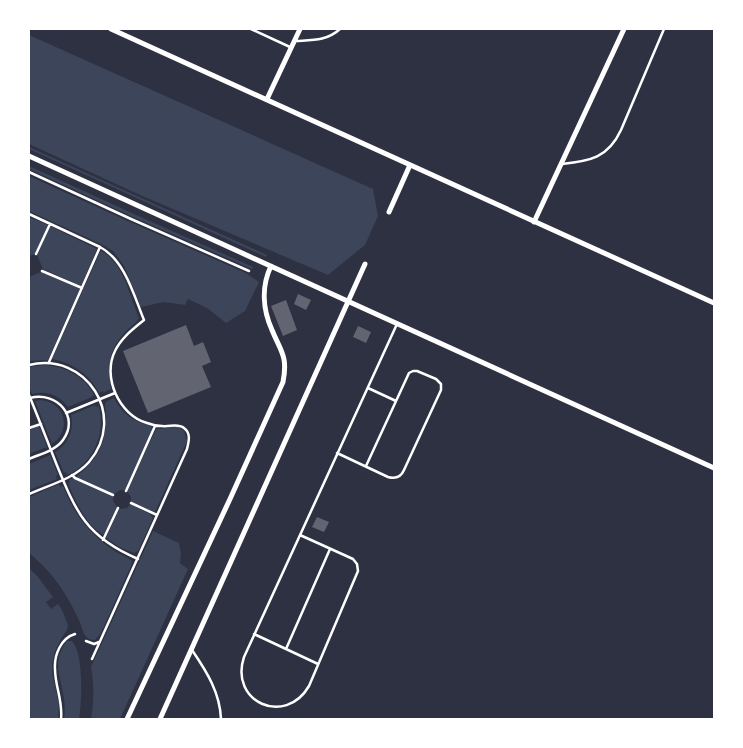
<svg xmlns="http://www.w3.org/2000/svg" width="743" height="748" viewBox="0 0 743 748" font-family="Merriweather,serif">
<style>
.green{fill:#3c4559}
.building{fill:#626471}
.lines{fill:none;stroke-linecap:round;stroke-linejoin:round}
.path{stroke:#fff;stroke-width:2.5}
.service{stroke:#fff;stroke-width:2.5}
.minor{stroke:#fff;stroke-width:5}
</style>
<rect width="100%" height="100%" fill="#2d3142"/>
<!-- green -->
<path class="green" d="M29,35L373,189L378,216L365,245L328,275L140,195L29,144Z
M29,147L267,255L266,257L29,149Z
M29,166L134,214L253,267L252,269L133,217L29,169Z
M29,176L130,222L246,273L259,282L245,311L226,323L207,308L188,299L185,305L164,302L141,307L124,266L113,251L103,245L29,211Z
M29,217L48,225L35,254L29,256Z
M50,226L97,249L81,286L43,269L37,255Z
M101,251C123,261 130,297 139,318C136,323 132,326 128,329C109,348 107,364 111,389L103,393V391L99,393C90,374 72,363 52,359L100,252Z
M41,272L80,289L48,360L29,361V277Z
M45,365C66,367 84,376 94,395L92,396V397L68,407C59,395 47,390 32,394L29,387V367Z
M114,398C124,416 132,420 151,426L152,429L125,490H120L114,494L76,477C103,455 108,437 105,403L107,402V401Z
M41,400C66,403 72,430 52,444L35,401Z
M95,405L96,407L99,406C106,433 94,463 67,475L66,472L64,473L55,452C69,444 74,430 71,415Z
M39,426L47,447L29,454V430Z
M178,426L184,431L187,441L156,510L154,512L131,502V497L127,491L156,429L168,428Z
M50,455L58,475L56,476L57,479L29,490V464Z
M73,478L113,496V501L117,507L104,535C87,527 75,501 68,483L70,482L69,480Z
M59,484L60,487L63,486C73,512 88,533 112,549C118,554 126,556 132,561L131,566L101,633L95,640C82,640 83,627 78,618C65,591 52,572 29,553V497Z
M130,504L150,514L153,518L140,547L138,551L134,553L119,547L106,538L119,509L127,508Z
M153,531L179,543L181,554L180,563L188,569L120,719H91C94,702 94,684 91,667Z
M29,568L38,577L53,597L46,602L51,609L58,604L62,610L68,625L67,630L61,639L55,651L52,665L53,678L59,703L58,719H29Z
M67,641H72C84,654 82,702 79,719H64C65,713 65,706 64,699C61,678 51,661 67,641Z"/>
<!-- building -->
<path class="building" d="M298,294L311,300L306,310L294,304Z
M286,300L297,330L283,336L271,306Z
M186,325L194,346L203,342L211,362L202,366L211,387L148,413L123,351Z
M358,326L371,332L366,343L353,337Z
M317,517L329,522L324,532L312,527Z"/>
<g class="lines">
<!-- path -->
<path class="path" d="M29,172L131,219L249,271
M29,214L100,247C125,260 134,296 144,320C133,329 121,338 115,351C102,377 119,415 147,423C152,425 157,426 162,426C170,427 178,423 184,428C191,433 189,441 187,449L92,659
M36,254L50,224
M42,271L82,288
M49,362L100,247
M29,365C86,351 128,416 89,462C74,479 49,485 29,494
M29,395C38,417 47,440 56,463C76,512 86,537 138,559
M66,413L115,393
M29,428L41,424
M29,459C40,454 55,451 63,440C80,417 57,391 30,398
M72,475L75,478L113,495
M126,491L155,426
M131,503L157,515
M103,540L118,508
M86,641L94,644L99,642
M61,719C63,700 55,687 55,669C54,655 61,638 75,634"/>
<!-- service -->
<path class="service" d="M251,29L290,47
M296,41C312,40 327,41 340,29
M562,164C590,161 608,158 621,130L664,29
M368,388L396,401
M337,453L388,477C395,479 401,477 404,470L441,390V384L436,379L417,371H413L409,373L366,466
M300,535L353,559L357,564L358,571L309,686C285,727 229,702 244,657L397,324
M254,634L318,664
M286,649L330,549
M192,650C207,672 220,693 221,719"/>
<!-- minor -->
<path class="minor" d="M111,29L714,303
M267,99L300,29
M29,156L714,468
M389,212L410,165
M534,222L624,29
M127,719L230,499L283,382C288,356 281,352 272,330C263,310 261,287 271,266
M160,719L365,264"/>
</g>
<!-- border -->
<rect width="743" height="748" fill="none" stroke="#ffffff" stroke-width="60"/>
</svg>
